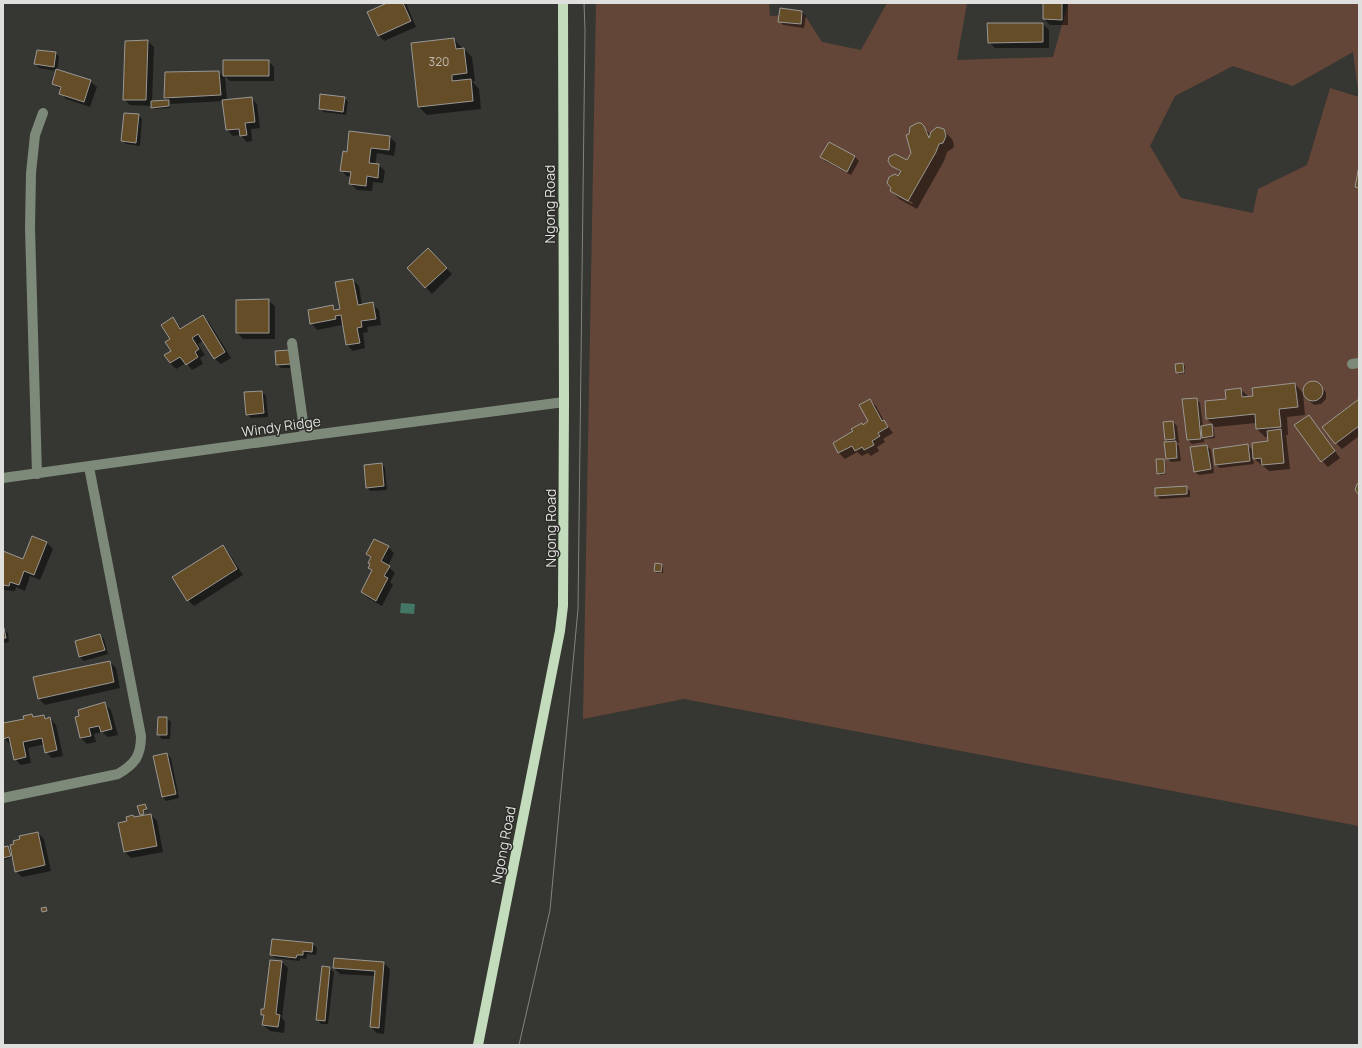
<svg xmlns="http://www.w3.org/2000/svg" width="1362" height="1048" viewBox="0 0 1362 1048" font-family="Manrope,sans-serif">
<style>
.green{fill:#644638;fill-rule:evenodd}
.water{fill:#437665}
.shadow{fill:#0007;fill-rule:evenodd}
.building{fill:#654d28;stroke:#9a9894}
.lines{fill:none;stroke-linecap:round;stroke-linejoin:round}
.minor{stroke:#7d8979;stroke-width:10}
.major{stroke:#c3ddbc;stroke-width:10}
.tram{stroke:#838380;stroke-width:1}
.labels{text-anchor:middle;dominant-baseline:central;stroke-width:3;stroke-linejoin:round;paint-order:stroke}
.number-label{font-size:12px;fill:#c0bab0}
.street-label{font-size:14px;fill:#dfdfdd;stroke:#2c2c28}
</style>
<rect width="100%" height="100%" fill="#363632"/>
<!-- green -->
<path class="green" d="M596,3H769L770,16L804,14L822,42L861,50L887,3H967L957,60L1053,57L1068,3H1359V826L684,699L583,719ZM1353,52L1359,97L1330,88L1307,165L1258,189L1253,213L1181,198L1150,146L1175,96L1233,66L1293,86Z"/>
<!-- water -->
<path class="water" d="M401,603L415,604L414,614L400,613Z"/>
<!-- shadow -->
<path class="shadow" d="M389,3H406L416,27L384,41L378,35Z
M1044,3H1068V25H1050L1044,19Z
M802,12L806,16L804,28L783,25L780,21Z
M988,24H1043L1049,30V48H995L989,42Z
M454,39L463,49H464L472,57L475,81H472L479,89L481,109L427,115L419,107Z
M148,41L154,47L152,102L168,101L165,98L166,73L219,72L224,77V61H268L274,67V81H230L225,76L227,101L251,98L257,104L260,128L251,129L252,141L247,142L240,135L233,136L227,130L224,101L170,104V108L154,109L152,106L130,105L124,99Z
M56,53L59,57L57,71L90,81L97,87L90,107L66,99L60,93L61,90L53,83L57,71L39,68L35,64Z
M344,98L348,102L346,115L324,112L320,108Z
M138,115L142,119L140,146L126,144L122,140Z
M920,124L931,135L934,130L937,128L943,130L952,139L954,145L953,148L947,152L944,161L917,209L899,199L891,190L901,173L890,163L907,162L912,153ZM897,194L913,203L912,204L897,196Z
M390,137L396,143L394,156L377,153L375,165H379L385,171L383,183L373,182L372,191L357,190L351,184V177L347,176L341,170L348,153Z
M829,143L855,157L859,161L851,175L825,161L821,157Z
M428,249L452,274L432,294L408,268Z
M353,280L359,286L362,305L372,304L379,310L381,325L367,327L368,332L363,333L365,348L353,351L347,345L343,321L341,322L342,325L317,330L311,323L309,310L333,306L338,311L341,310Z
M268,300L275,306V339H243L237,333Z
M202,316L209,322L231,358L221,364L214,358L203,341L198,344L205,355L200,358L203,364L192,370L186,363L176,369L170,363L173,319L182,329Z
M289,351L294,368H281L277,364Z
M1183,364L1185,366V373L1179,374L1177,372Z
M1316,382L1326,392V399L1321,404L1314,405L1303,394L1305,415L1287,417L1288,435H1286L1290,469L1269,471L1253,458L1254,464L1220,468L1216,465L1248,445L1253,451L1269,442L1268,437H1265L1257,429L1256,423L1215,427L1207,419L1227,400L1240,389L1249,397L1295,384L1304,394V388L1309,383Z
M262,392L266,396L268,417L251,418L247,414Z
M1196,399L1200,403L1203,426L1213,425L1215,438L1204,439V442L1192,444L1188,440Z
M870,400L876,406L884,421L893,433L883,439L885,442L877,447L879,451L871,456L868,453L862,456L857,452L845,459L839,453L834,443L854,432L862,424L864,425L870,422Z
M1359,400V436L1342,449L1336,443Z
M1308,416L1314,422L1340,458L1328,467L1322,461Z
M1173,422L1177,426L1179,443H1176L1179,446L1181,461L1171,462L1167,458L1168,443L1166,440Z
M1207,446L1211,450L1214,473L1199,475L1195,472Z
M1163,460L1165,462L1166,474L1160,475L1158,473Z
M382,464L385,468L387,490L371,491L367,488Z
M1186,487L1190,491V497L1160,499L1156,495Z
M33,537L47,543L53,549L40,580L30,576L25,591L16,587L15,591L4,590L3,588V552L23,560Z
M222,546L228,552L243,575L194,606L188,600Z
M388,547L394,553L388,566L395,573L390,582L393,585L382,606L368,598L362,592L373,571L369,568L371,558L367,554Z
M662,565L663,567V573H657L655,571Z
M3,629L8,633L9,642L3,643Z
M100,635L104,639L108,654L84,661L80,657Z
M110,662L116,668L120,688L45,705L39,699Z
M105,704L111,710L118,735L108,737L102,732L94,734L96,742L87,744L81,738L76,717Z
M32,715L34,718L43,716L47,719L50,718L56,725L63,756L52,758L46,752L45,744L28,748L31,763L21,765L15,759L11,744H10L4,738L3,724L25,720Z
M167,718L171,722L170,739H162L158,735Z
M167,754L171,758L179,798L166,801L163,797L154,756Z
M145,805L148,810L144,811L145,816L151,815L157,821L163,852L131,858L125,852L128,822L135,818L143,817L141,814Z
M38,833L44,839L51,871L22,877L16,871L13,857L3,860V848L8,847L12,851Z
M313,944L317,948L316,955L307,954L306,959L300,958V961L275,958L271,955Z
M282,962L288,968L282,1018L285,1022L284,1033L270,1031L263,1025L264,1017L262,1014L265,1010Z
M384,963L390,969L384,1034L377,1033L371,1027L375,976L340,974L334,968Z
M330,968L334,972L328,1024H321L318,1020Z"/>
<!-- building -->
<path class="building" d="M387,3H403L411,21L378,36L367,12Z
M1043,3H1062V20L1043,19Z
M780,8L802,11L801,24L778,22Z
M987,23H1043V42L988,43Z
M454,38L456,49L464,48L467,73L452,75V81L471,79L473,101L418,107L411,43Z
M148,40L146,100H123L125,41Z
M37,50L56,52L54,67L34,64Z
M223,60H269V76H223Z
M56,69L91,80L84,102L59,94L61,87L52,84Z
M219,71L221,95L164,98L165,72Z
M320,94L345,97L343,112L319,109Z
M252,97L255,122L245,123L247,135L240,136L239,129L226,130L222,100Z
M169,100V106L151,108V101Z
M124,113L139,114L136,143L121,141Z
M917,123H921L924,126L929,138L931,132L937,127L944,129L946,136L943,143L939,144L936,152L908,201L890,191L891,188L887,183L889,177L895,174L898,176L901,171L891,166L888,161L889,157L895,154L907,160L911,153L906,135L909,134L910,127Z
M349,131L390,136L389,150L371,148L369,163L379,164L378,178L367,176L366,186L349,184L351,172L340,171L343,151L347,152Z
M829,142L855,156L847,172L820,157Z
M1359,166V188L1355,187Z
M428,248L447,268L425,288L407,268Z
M353,279L358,305L373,302L376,319L361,321L362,327L357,328L360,343L346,345L341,315L335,316L336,319L310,324L308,310L333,305L334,310L340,309L335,282Z
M269,299V333H236V300Z
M203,315L225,352L214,359L198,334L192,338L199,349L195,352L198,357L186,365L180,357L170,363L164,355L171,351L165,342L170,339L161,325L173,317L180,329Z
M290,350L291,364L276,365L275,351Z
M1183,363L1184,372L1176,373L1175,364Z
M1303 391a10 10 0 1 1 20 0a10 10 0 1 1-20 0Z
M1295,383L1298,407L1279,409L1281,427L1256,429L1255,414L1206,419L1205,401L1226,399L1225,390L1241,388L1242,397L1253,396L1252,388Z
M262,391L264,413L246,415L244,392Z
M1197,398L1201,439L1187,440L1182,399Z
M870,399L882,421L884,420L888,427L878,433L880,436L872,441L874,445L864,450L862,447L855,451L852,446L838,453L833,443L853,431L851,429L862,423L863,425L868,421L859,405Z
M1359,399V426L1335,444L1322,427Z
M1309,415L1335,451L1321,462L1294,425Z
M1173,421L1175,439L1165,440L1163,422Z
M1212,424L1213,436L1202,438L1201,426Z
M1281,429L1284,463L1262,465L1261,458L1253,459L1252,443L1268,441L1267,431Z
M1176,441L1177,458L1166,459L1164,442Z
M1248,444L1250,461L1215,465L1213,449Z
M1207,445L1211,469L1194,472L1190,447Z
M1156,459H1164L1165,473L1157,474Z
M382,463L384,486L366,488L364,465Z
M1359,482V495L1355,490L1357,484Z
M1187,486V494L1155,496V488Z
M32,536L47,542L34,575L24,571L19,585L10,582L9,586L3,585V551L23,559Z
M374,539L389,546L381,561L390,566L384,576L388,578L376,601L361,592L372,570L368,568L370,564L368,563L371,557L366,554Z
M223,545L237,569L187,601L172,577Z
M655,563L662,564L661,572L654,571Z
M3,628H4L6,638H3Z
M100,634L105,650L79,657L75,641Z
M110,661L114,682L38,699L33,677Z
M105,702L112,729L101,732L99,726L89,728L91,736L80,738L75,717L79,716L78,710Z
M32,714L33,717L44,715L45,719L50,717L57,750L45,753L42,738L23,742L26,757L14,760L9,737L3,739V723L24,719L23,716Z
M158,717H167V735H157Z
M167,753L176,794L162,797L153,756Z
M145,804L147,809L143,810L144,814L140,815L137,806Z
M151,814L157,846L124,852L118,823L127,821L126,817L133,815L134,817Z
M38,832L45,865L15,872L10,845L14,844L13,841L20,839L19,836Z
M8,846L11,856L3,858V847Z
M46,907L47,911L42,912L41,908Z
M272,939L313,943L312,952L303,951V955H297L296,958L270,955Z
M334,958L384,962L379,1028L370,1027L375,971L333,968Z
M270,960L282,961L276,1014L280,1015L278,1027L262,1025L264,1015H261V1009H264Z
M322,966L330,967L325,1021L316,1020Z"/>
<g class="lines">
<!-- minor -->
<path class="minor" d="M292,343L305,436
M1352,364L1359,363
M37,474L30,228L31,173L35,135L43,113
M3,478L305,436L564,402
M3,798L118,774C135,764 141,756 141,736L89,467"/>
<!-- major -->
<path class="major" d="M478,1045L560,631L563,606L564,402L563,3"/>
<!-- tram -->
<path class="tram" d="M519,1045L550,910L578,609L585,30L584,3"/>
</g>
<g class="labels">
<!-- number labels -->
<g class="number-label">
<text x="439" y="61">320</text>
</g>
<!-- street labels -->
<g class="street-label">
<text transform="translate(549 204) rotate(-90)">Ngong Road</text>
<text transform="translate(281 426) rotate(-8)">Windy Ridge</text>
<text transform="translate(550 528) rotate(-90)">Ngong Road</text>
<text transform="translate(503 845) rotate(-79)">Ngong Road</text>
</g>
</g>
<!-- border -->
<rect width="1362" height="1048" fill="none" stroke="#dfdfdd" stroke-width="8"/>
</svg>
